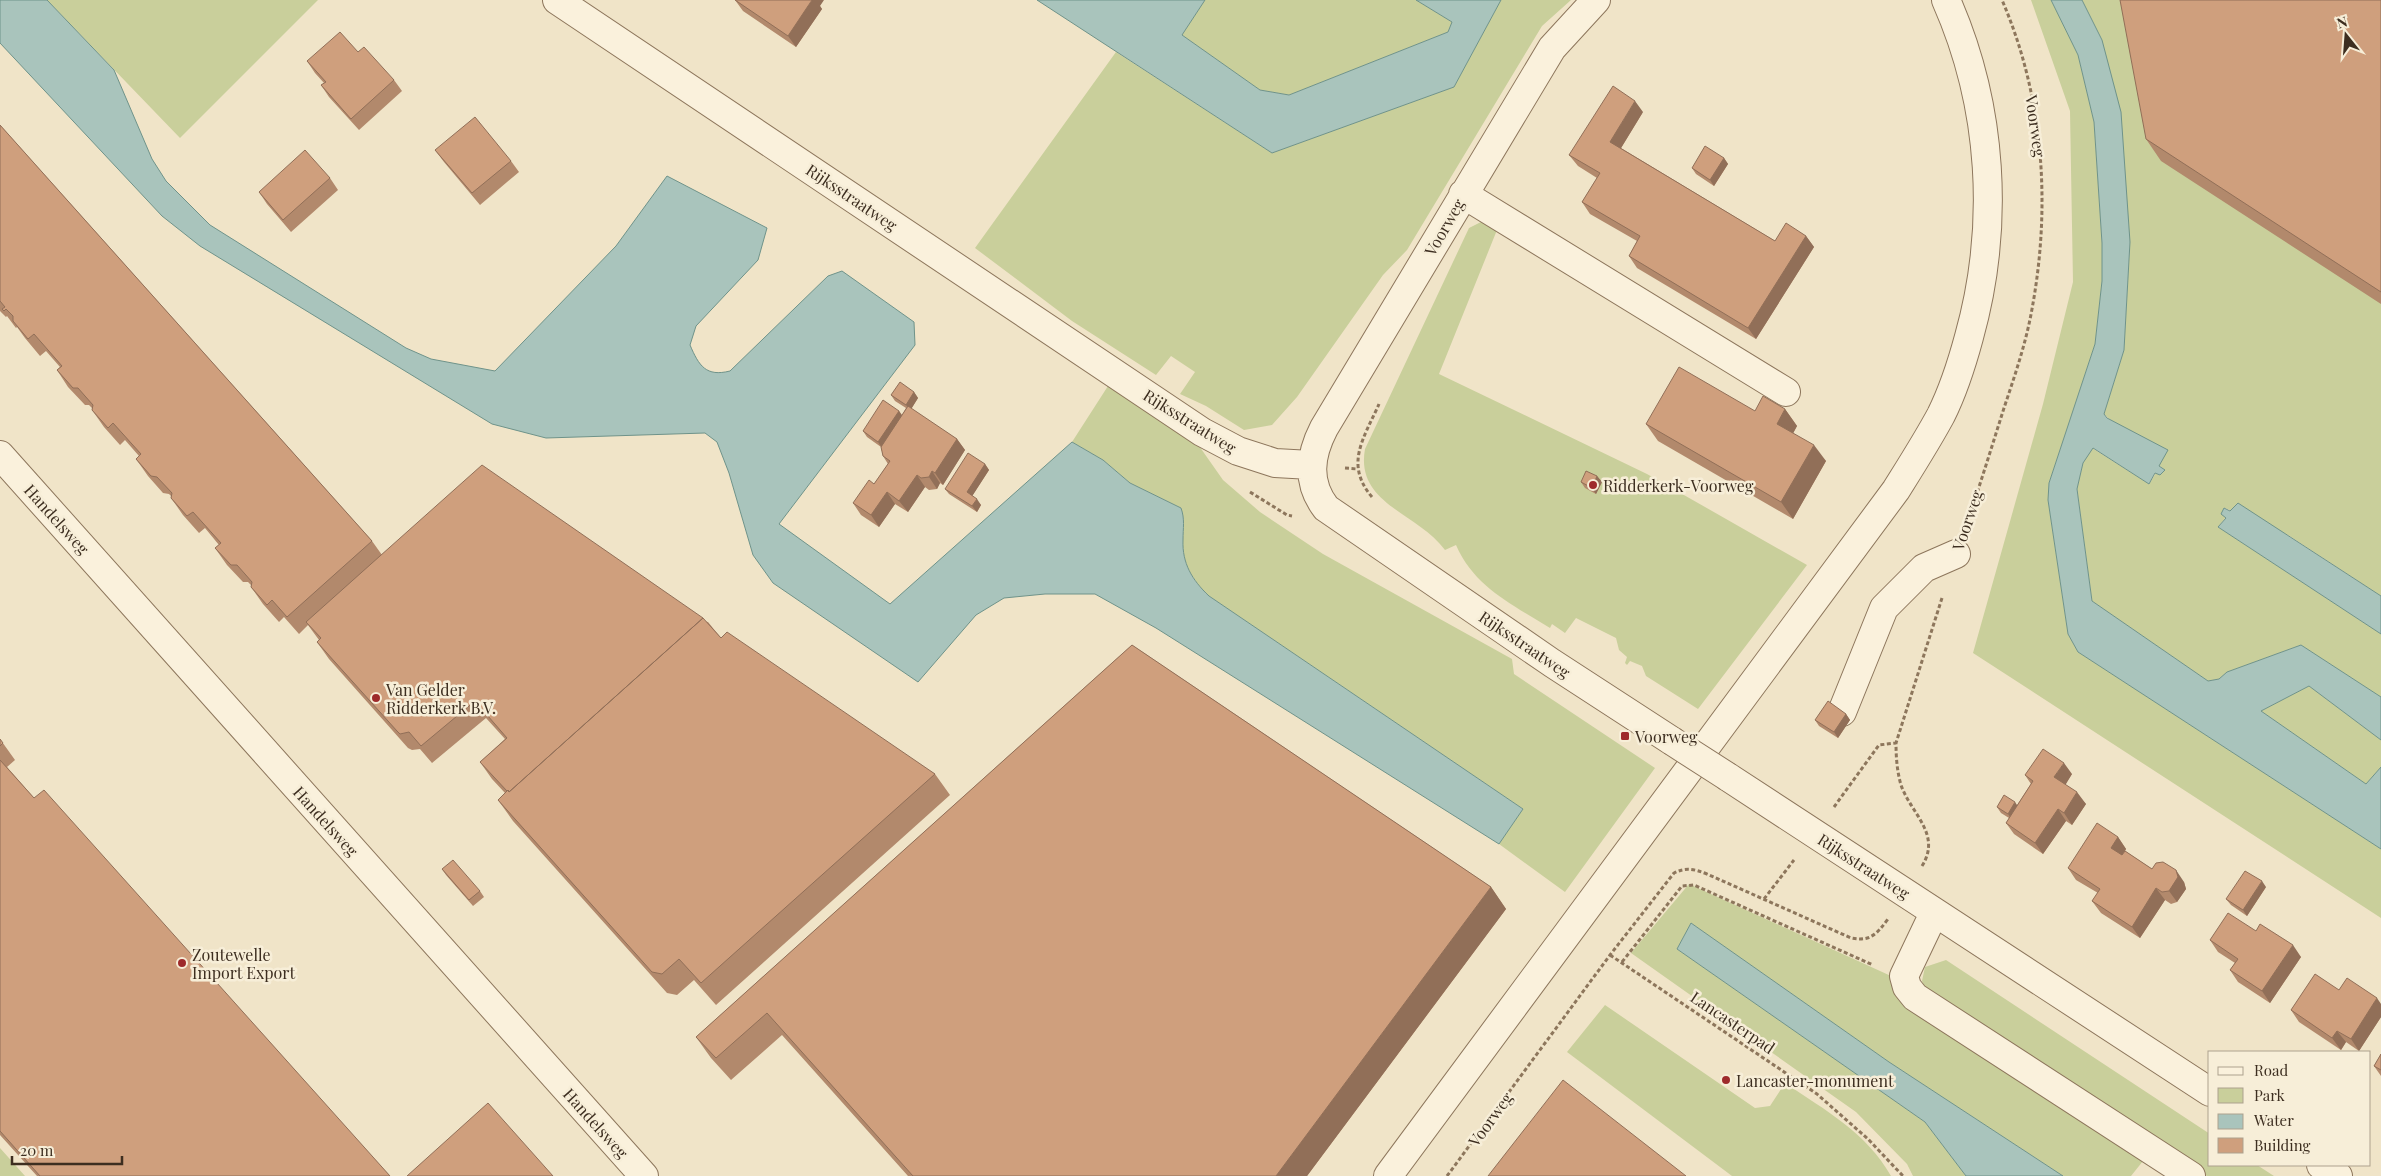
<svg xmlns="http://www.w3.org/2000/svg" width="2381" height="1176" viewBox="0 0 2381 1176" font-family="'Playfair Display',serif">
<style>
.green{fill:#c9cf9b}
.water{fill:#a9c4bc;stroke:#6f938a}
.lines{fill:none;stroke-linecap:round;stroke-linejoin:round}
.minor-casing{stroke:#8d765c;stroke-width:30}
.path{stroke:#8d765c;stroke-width:3;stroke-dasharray:4 2.5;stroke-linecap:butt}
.minor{stroke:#faf1dc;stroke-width:28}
.minor-bridge-casing{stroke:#8d765c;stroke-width:30;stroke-linecap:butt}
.minor-bridge{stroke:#faf1dc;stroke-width:28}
.wall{fill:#b2896c}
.shaded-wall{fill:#916f58}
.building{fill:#cf9f7d;stroke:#916f58}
.poi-dot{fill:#9e2a2b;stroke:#f7eed8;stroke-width:2}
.labels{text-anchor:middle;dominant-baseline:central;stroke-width:5;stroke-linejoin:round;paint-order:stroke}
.street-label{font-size:16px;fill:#3d2e20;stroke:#f7eed8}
.poi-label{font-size:16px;fill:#3d2e20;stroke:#f7eed8;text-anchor:start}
</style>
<rect width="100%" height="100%" fill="#f0e4c8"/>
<!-- green -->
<path class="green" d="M47,0H318L180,138Z
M1205,0H1416L1452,22L1448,32L1289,95L1260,90L1182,35Z
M1501,0H1571L1542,26L1407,250L1383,275L1297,397L1272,425L1244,430L1206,406L1180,394L1195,372L1171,356L1156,375L1072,321L975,248L1116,52L1272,153L1454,87Z
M2031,0H2051L2078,55L2094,122L2102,243V281L2095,344L2049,483L2048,500L2068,634L2078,652L2381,849V918L1973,653L2043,404L2073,282L2070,111Z
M2082,0H2381V596L2288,535L2225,508L2226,517L2218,527L2381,634V697L2301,645L2227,672L2219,679L2208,681L2092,601L2077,489L2083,463L2092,448L2149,484L2156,473L2164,470L2104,414L2124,350L2130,242L2126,199L2102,40Z
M1481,222L1492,224L1497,230L1439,374L1647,474L1807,565L1698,709L1646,676L1642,666L1630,661L1627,665L1625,663L1627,657L1619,650L1616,638L1576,618L1565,633L1552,624L1550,628C1512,604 1475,588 1456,545L1445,550C1418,513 1355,504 1365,449L1469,228Z
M1108,386L1197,443L1223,480L1260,512L1323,554L1512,659L1514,674L1655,768L1565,892L1499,844L1523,809L1209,596C1192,580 1182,563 1183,540C1183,528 1185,519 1181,508L1130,483L1103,460L1072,442Z
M2309,686L2381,740V767L2366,784L2261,711Z
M1689,884L1891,976L1899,999L2143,1161L2131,1176H2063L1889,1062L1691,923L1677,949L1925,1122L1966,1176H1913L1907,1164L1856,1112L1631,953Z
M1946,960L2210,1134V1165H2257L2274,1176H2207L1927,993L1922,981L1925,967Z
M1605,1005L1755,1108L1770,1106L1785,1083C1825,1110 1867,1133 1891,1176H1732L1567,1052Z
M0,1148L25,1176H0Z"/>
<!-- water -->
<path class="water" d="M0,0H47L114,70L152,159L166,181L210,225L406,348L431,359L495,371L616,246L667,176L767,228L758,260L696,326L690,345C699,366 706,377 730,371L828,276L842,271L914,322L915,345L779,524L890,604L1072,442L1103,460L1130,483L1181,508C1185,519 1183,528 1183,540C1182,563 1192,580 1209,596L1523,809L1499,844L1156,628L1095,594H1045L1004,598L976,615L918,682L773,583L753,555L729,473L717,442L705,433L546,438L492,424L200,246L162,216L0,43Z
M1037,0H1205L1182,35L1260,90L1289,95L1448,32L1452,22L1416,0H1501L1454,87L1272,153Z
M2051,0H2082L2102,40L2121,112L2130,242L2124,350L2104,414L2107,418L2168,450L2159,466L2165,470L2160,475L2155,473L2149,484L2093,448L2083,463L2077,489L2092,601L2208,681L2219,679L2227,672L2301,645L2381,697V740L2309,686L2261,711L2366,784L2381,767V849L2078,652L2068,634L2048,500L2049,483L2095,344L2102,281V243L2094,122L2078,55Z
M2238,503L2381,596V634L2218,527L2226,518L2221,514L2224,508L2230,511Z
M1691,923L1889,1062L2063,1176H1966L1925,1122L1677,949Z"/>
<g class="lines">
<defs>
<path id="minor" d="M557,0L1202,432L1238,451L1275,463L1311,465
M1596,0L1552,48L1324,428C1310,455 1306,482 1326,508L1552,663L1672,741
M1463,194L1786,392
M0,455L644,1176
M1842,712L1884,608L1924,568L1956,554
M1728,777L2210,1092
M1934,913L1904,976L1907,987L1915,997L2191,1176
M2321,1165L2338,1176
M1388,1176L1896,490C1911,466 1927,441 1941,415C1953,391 1962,363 1969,337C2000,226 1993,106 1946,0"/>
</defs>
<!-- minor casing -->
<use href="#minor" class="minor-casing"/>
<!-- path -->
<path class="path" d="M1345,468L1357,469
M1250,492L1287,515L1292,516
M1372,497C1344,464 1364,438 1379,404
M1967,523C1980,485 1992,446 2004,408C2015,375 2026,343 2032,309C2051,206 2044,97 2002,0
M1834,807L1879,745L1896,743
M1922,866C1942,834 1911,814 1901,785C1897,771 1896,757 1896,743L1942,598
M1764,899L1794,860
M1610,955L1817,1094L1868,1139L1903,1176
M1622,962L1682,886L1694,885L1873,965
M1447,1176L1610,955L1674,873C1686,867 1694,869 1707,874L1851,938C1870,942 1877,934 1888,919"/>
<!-- minor -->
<use href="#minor" class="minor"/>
<defs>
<path id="minor-bridge" d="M1672,741L1728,777"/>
</defs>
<!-- minor-bridge casing -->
<use href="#minor-bridge" class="minor-bridge-casing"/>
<!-- minor-bridge -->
<use href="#minor-bridge" class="minor-bridge"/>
</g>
<!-- wall -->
<path class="wall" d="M735,0L820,6L822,9L796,47L743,11Z
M2381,0V304L2161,161L2146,139Z
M358,52L394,80L402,91L359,130L329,97L321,85L324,83L315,73L307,61Z
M1643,112L1621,148L1775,241L1806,236L1814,247L1756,339L1637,268L1629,256L1637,241L1590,214L1582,202L1597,178L1578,166L1569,155Z
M0,125L372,541L382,555L708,622L721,638L935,774L950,795L716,1005L694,980L677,995L667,993L513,821L498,800L505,793L492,779L480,762L505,739L486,718L432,763L420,749L412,750L408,748L329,659L317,642L319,640L308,625L299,634L284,617L279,622L263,604L251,587V585L248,582H243L227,565L215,548L219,545L205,528L199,533L183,515L171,498V496L169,494L163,493L148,476L136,459L139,456L125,440L120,445L104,427L92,410V408L89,405H85L68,387L57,370L60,367L46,351L40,356L25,338L17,327L16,328L7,316L6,317L0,311Z
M435,150L511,161L519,172L480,205L444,162Z
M1724,158L1728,164L1714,186L1696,174L1692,168Z
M330,178L338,190L291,232L267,204L259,192Z
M914,392L918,398L911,409L957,439L965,450L943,485L940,483L937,489L929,490L925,487L908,512L895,504L879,527L861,515L853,503L874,484L888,464L883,456L881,447L867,437L863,431L899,411L902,415L906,408L895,401L891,395Z
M1785,409L1797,426L1793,433L1826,461L1793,519L1658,441L1646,424L1755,411Z
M985,464L989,470L972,496L981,505L977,512L949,494L945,489Z
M1597,476L1602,482L1596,494L1585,488L1581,482Z
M1132,645L1491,887L1506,909L1307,1176H908L782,1035L731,1080L711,1058L696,1037Z
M1846,714L1850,720L1838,738L1819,726L1815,720Z
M0,739L15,760L7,767L34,798L390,1176H37L0,1135Z
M2072,774L2065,784L2086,804L2072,825L2066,821L2043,854L2014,834L2006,823L2009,818L2001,813L1997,807L2017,805L2031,784L2025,775Z
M2118,837L2126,849L2125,851L2152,869L2184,882L2186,889L2177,902L2171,904L2165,900L2140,938L2101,913L2092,901L2098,893L2076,880L2068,868Z
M442,869L480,891L484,897L473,906L446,875Z
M2266,887L2247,916L2231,905L2226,899Z
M2256,931L2301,957L2270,1003L2238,982L2230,970L2235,963L2218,952L2210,940Z
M2339,990L2381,1004V1017L2359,1051L2346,1042L2341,1050L2299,1022L2291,1010Z
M2381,1054V1076L2374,1066Z"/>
<!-- shaded-wall -->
<path class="shaded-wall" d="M812,0H824L820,6L822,9L796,47L788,36Z
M1635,101L1643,112L1618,153L1610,142Z
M1724,158L1728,164L1714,186L1710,180Z
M1806,236L1814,247L1756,339L1748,328Z
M914,392L918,398L910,411L906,405Z
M1785,409L1797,426L1789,441L1777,424Z
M899,411L903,417L882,448L878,442Z
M957,439L965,450L943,485L935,473Z
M1814,445L1826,461L1793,519L1781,502Z
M985,464L989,470L971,498L967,492Z
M932,471L940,483L937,489L929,477Z
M917,475L925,487L908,512L899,501Z
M1597,476L1602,482L1596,494L1592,488Z
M887,492L895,504L879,527L871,515Z
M977,499L981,505L977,512L972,506Z
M1846,714L1850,720L1838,738L1834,732Z
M2064,763L2072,774L2063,789L2054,777Z
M2077,792L2086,804L2072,825L2064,813Z
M2015,802L2019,808L2012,820L2008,814Z
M2058,809L2066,821L2043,854L2035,843Z
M2118,837L2126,849L2119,860L2111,848Z
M2176,870L2184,882L2186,889L2177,902L2169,891Z
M2262,881L2266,887L2247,916L2243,910Z
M1491,887L1506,909L1307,1176H1276Z
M2156,888L2165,900L2140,938L2132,927Z
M2293,945L2301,957L2270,1003L2262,991Z
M2377,998L2381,1004V1017L2359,1051L2351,1039Z
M2337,1031L2346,1042L2341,1050L2332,1038Z"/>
<!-- building -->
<path class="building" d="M735,0H812L788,36Z
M2120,0H2381V292L2146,139Z
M340,32L358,52L364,47L394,80L351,119L321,85L326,82L307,61Z
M1613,86L1635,101L1610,142L1775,241L1786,223L1806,236L1748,328L1629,256L1640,236L1582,202L1600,173L1569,155Z
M475,117L511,161L472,193L435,150Z
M0,125L372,541L287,617L272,600L267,605L251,587L252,582L245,574L237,565H231L215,548L221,543L193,512L187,516L171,498L172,493L157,477L151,476L136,459L141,454L113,423L108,428L92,410L93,405L85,396L78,388H73L57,370L62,366L34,334L28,339L13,321V316L6,309L4,311L2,309L5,307L0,301Z
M1705,146L1724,158L1710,180L1692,168Z
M305,150L330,178L283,220L259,192Z
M1679,367L1755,411L1763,396L1785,409L1777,424L1814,445L1781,502L1646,424Z
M900,382L914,392L906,405L891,395Z
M883,400L899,411L878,442L863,431Z
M908,406L957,439L935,473L932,471L929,477L921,478L917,475L899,501L887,492L871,515L853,503L869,480L874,484L890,461L883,456L881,447Z
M968,453L985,464L967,492L977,499L972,506L945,489Z
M482,465L703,618L509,792L508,790L507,791L480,762L507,738L475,701L421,746L409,732L400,734L397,731L317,642L321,638L306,622Z
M1586,471L1597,476L1592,488L1581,482Z
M703,618L721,638L727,632L935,774L701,983L679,959L662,974L652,972L498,800L508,790L509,792Z
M1132,645L1491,887L1276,1176H913L767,1013L716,1058L696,1037Z
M1828,701L1846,714L1834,732L1815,720Z
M0,739L3,743L0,746Z
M2043,749L2064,763L2054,777L2077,792L2064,813L2058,809L2035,843L2006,823L2033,781L2025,775Z
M0,760L34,798L44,790L390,1176H40L0,1131Z
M2004,795L2015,802L2008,814L1997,807Z
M2097,823L2118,837L2111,848L2122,855L2125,851L2152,869L2156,863L2163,862L2176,870L2178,877L2169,891L2162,892L2156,888L2132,927L2092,901L2100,889L2068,868Z
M453,860L480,891L469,900L442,869Z
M2245,871L2262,881L2243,910L2226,899Z
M2228,913L2256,931L2260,924L2293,945L2262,991L2230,970L2238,959L2210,940Z
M2315,974L2339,990L2347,978L2377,998L2351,1039L2337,1031L2332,1038L2291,1010Z
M2381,1054V1070L2374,1066Z
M1563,1080L1686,1176H1488Z
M488,1103L553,1176H407Z"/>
<!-- markers -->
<g class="poi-dot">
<circle cx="1593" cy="485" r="5"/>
<circle cx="376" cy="698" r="5"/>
<rect x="1620" y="731" width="10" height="10" rx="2.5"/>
<circle cx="182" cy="963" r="5"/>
<circle cx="1726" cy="1080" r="5"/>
</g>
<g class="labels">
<!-- street labels -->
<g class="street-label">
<text transform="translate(2036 126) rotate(82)">Voorweg</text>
<text transform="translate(852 197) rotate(34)">Rijksstraatweg</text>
<text transform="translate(1444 227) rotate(-60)">Voorweg</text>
<text transform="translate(1190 421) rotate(32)">Rijksstraatweg</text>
<text transform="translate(57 519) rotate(48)">Handelsweg</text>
<text transform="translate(1967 520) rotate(-71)">Voorweg</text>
<text transform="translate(1525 644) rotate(34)">Rijksstraatweg</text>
<text transform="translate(326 821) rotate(48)">Handelsweg</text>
<text transform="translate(1864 866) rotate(33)">Rijksstraatweg</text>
<text transform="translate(1733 1022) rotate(34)">Lancasterpad</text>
<text transform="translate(1490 1119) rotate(-54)">Voorweg</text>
<text transform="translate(596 1123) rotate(48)">Handelsweg</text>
</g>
<!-- poi labels -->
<g class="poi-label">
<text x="1603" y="485">Ridderkerk-Voorweg</text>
<text x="386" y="689">Van Gelder<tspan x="386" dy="18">Ridderkerk B.V.</tspan></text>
<text x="1635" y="736">Voorweg</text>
<text x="192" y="954">Zoutewelle<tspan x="192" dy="18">Import Export</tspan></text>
<text x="1736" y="1080">Lancaster-monument</text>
</g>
</g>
<!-- legend -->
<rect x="2208" y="1051" width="162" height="115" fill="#f7eed8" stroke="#ada18e"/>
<rect x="2218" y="1067" width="25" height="8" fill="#faf1dc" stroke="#ada18e"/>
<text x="2254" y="1076" font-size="15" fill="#3d2e20">Road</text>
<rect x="2218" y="1088" width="25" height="15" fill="#c9cf9b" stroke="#ada18e"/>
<text x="2254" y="1101" font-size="15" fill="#3d2e20">Park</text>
<rect x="2218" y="1114" width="25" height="15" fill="#a9c4bc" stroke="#ada18e"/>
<text x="2254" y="1126" font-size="15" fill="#3d2e20">Water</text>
<rect x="2218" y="1138" width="25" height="15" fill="#cf9f7d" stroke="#ada18e"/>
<text x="2254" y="1151" font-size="15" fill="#3d2e20">Building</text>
<!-- north arrow -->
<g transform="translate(2346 35) rotate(343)" stroke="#f7eed8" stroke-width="4" paint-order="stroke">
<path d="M0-4L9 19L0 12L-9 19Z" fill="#3d2e20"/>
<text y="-8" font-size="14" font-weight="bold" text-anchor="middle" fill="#3d2e20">N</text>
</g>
<!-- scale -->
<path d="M12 1156v8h110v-8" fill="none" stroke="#3d2e20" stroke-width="2.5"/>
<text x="20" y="1156" font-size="15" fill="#3d2e20" stroke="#f7eed8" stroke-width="4" paint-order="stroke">20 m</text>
</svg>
